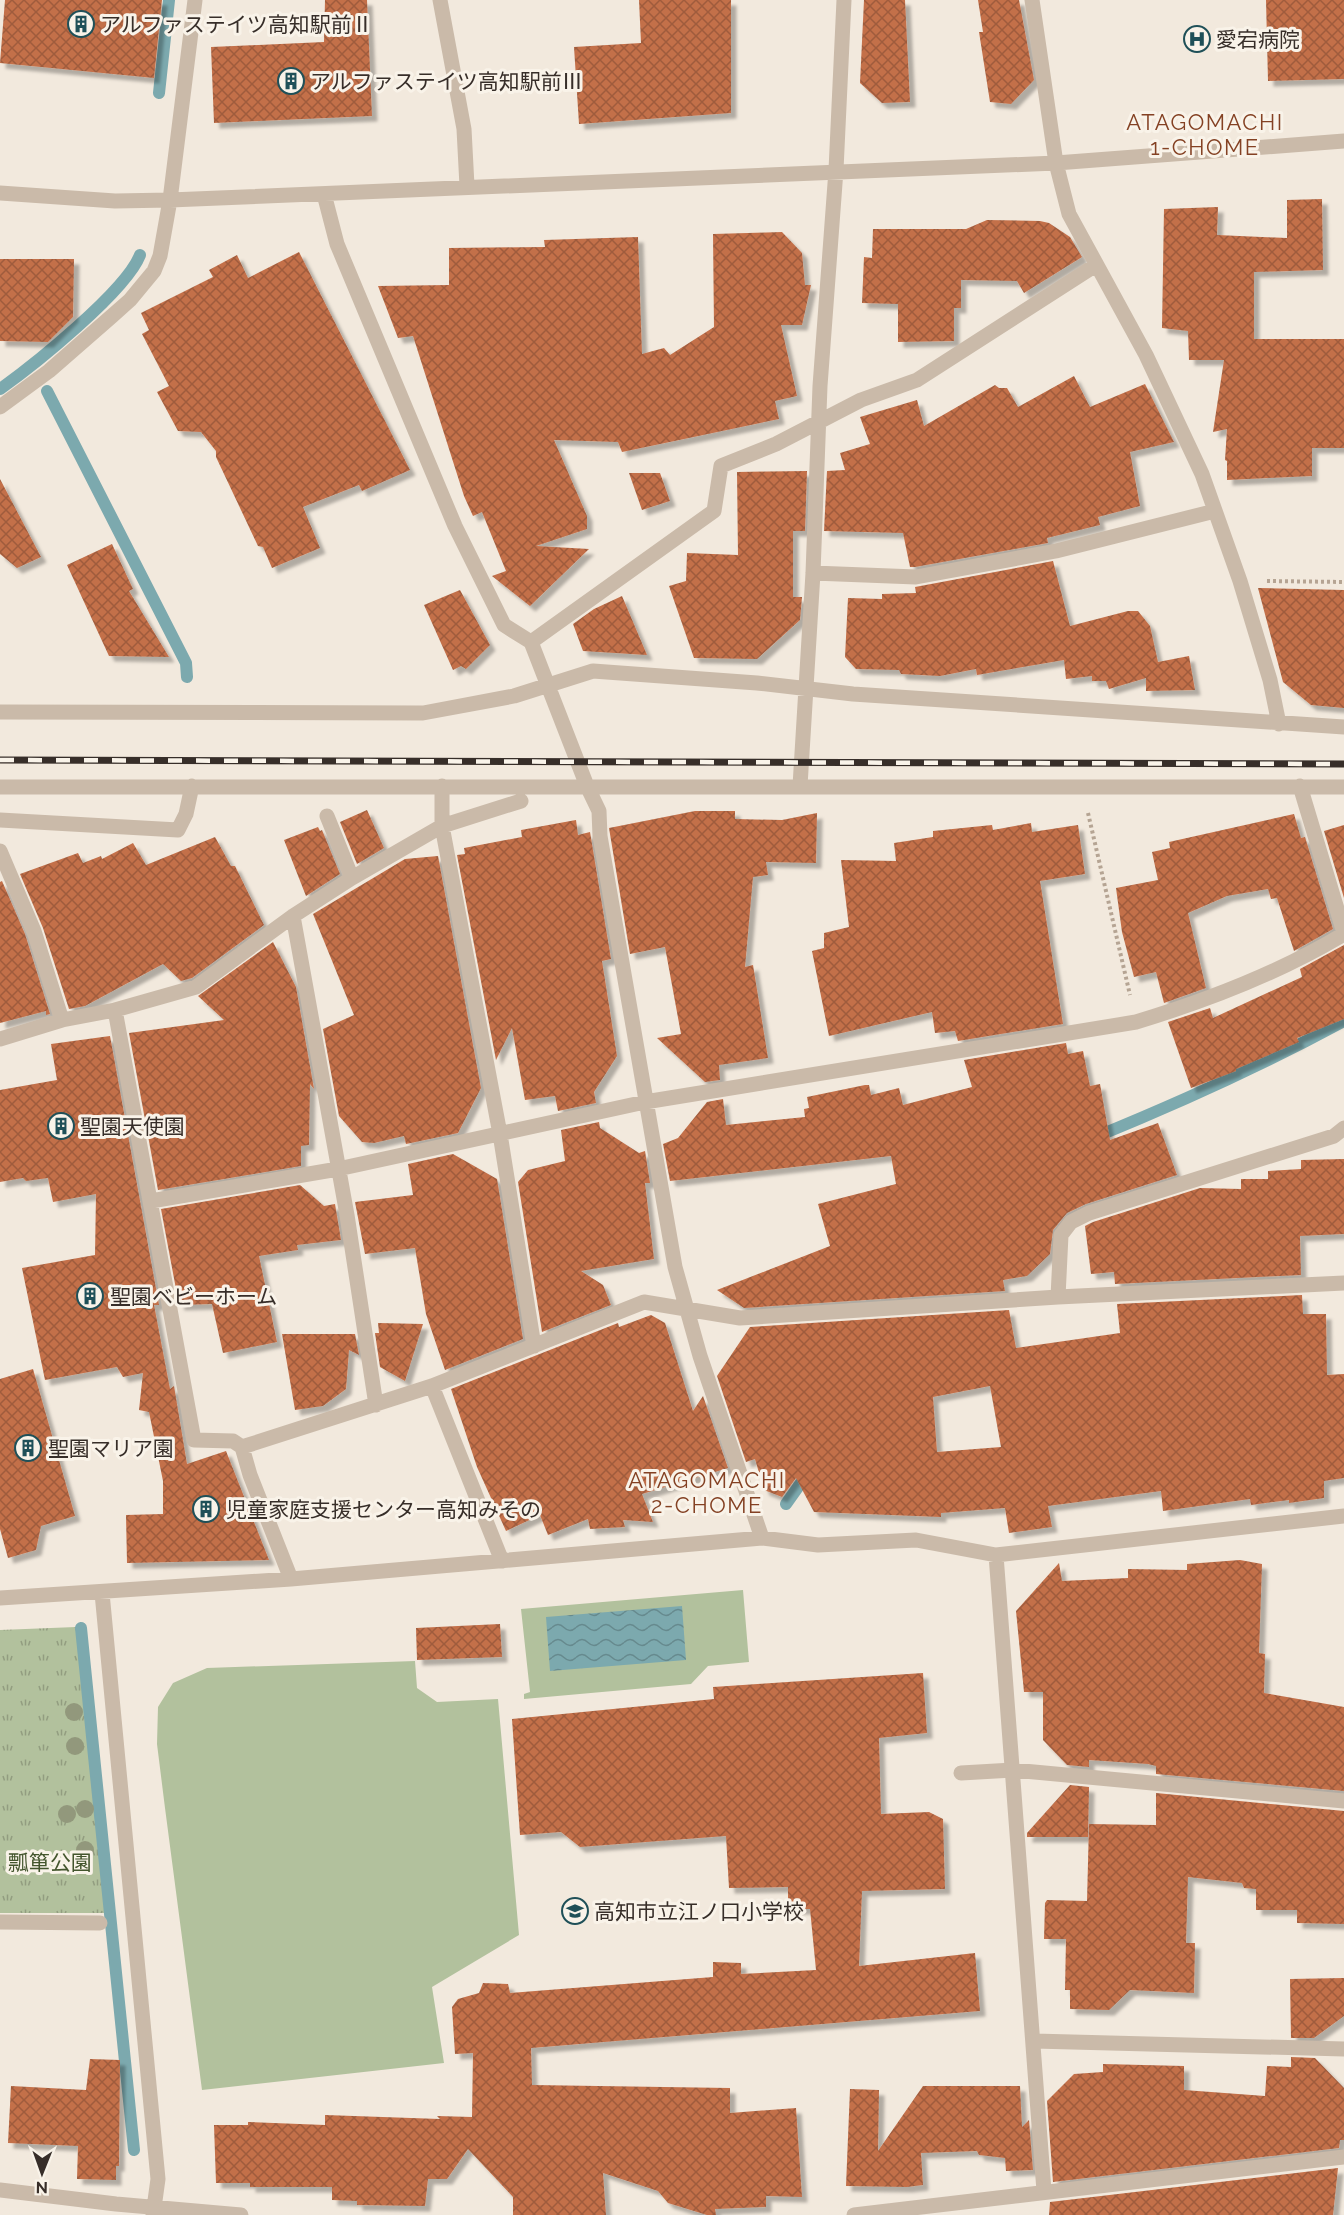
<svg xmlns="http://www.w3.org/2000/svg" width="1344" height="2215" viewBox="0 0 1344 2215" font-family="Raleway,'Noto Sans JP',sans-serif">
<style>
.grass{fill:#b2c19d}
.park{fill:url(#park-tufts)}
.water{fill:url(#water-waves)}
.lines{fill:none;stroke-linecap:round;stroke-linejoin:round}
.stream{stroke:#7ca9ae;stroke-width:12}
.building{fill:url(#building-cross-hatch);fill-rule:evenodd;filter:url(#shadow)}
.path{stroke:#b5a493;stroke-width:4;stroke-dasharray:3 3;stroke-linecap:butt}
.minor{stroke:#cabaa9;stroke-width:15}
.rail-casing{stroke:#372e29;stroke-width:7}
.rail{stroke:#f9f3e9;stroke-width:4.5;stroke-dasharray:14;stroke-linecap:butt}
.tree{fill:#92987c}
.labels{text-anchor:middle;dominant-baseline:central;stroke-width:6;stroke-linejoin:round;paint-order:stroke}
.poi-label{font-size:21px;fill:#372e29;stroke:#f9f3e9;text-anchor:start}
.park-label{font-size:21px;fill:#43552d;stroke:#f9f3e9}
.neighbourhood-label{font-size:22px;letter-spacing:1.5px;fill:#844123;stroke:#f9f3e9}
</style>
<defs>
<pattern id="park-tufts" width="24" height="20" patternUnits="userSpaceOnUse" patternTransform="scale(1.5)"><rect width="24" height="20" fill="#b2c19d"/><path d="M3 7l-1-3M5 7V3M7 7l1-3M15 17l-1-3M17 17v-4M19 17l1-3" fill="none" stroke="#929d80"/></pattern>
<pattern id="water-waves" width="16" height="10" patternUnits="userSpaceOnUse" patternTransform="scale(1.5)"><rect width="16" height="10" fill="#7ca9ae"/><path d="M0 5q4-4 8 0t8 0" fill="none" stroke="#668a8e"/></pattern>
<pattern id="building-cross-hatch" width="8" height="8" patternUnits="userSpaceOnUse" patternTransform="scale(1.5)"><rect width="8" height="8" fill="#c36f49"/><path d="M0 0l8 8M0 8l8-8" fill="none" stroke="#9f5c3d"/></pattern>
<filter id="shadow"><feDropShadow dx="5.5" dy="5.5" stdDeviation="1.5" flood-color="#0004"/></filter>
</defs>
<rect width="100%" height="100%" fill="#f2e9dd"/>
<!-- grass -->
<path class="grass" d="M743,1590L749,1662L708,1666L691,1684L524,1699V1694L530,1692L521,1609Z
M415,1661L417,1688L437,1702L498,1699L519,1935L432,1987L444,2063L202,2090L165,1808L157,1744L158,1707L173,1683L207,1668Z"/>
<!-- park -->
<path class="park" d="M76,1627L106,1913H0V1630Z"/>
<!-- water -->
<path class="water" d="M682,1606L686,1660L550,1671L546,1617Z"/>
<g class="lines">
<!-- stream -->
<path class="stream" d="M159,93L169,0
M0,389C34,365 126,291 140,255
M47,391L186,663L187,677
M1093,1138C1179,1103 1263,1065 1344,1021
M786,1504L808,1473
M81,1628L134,2150"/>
</g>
<!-- building -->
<path class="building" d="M5,0H162L154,78L0,63Z
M325,0H367L372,116L214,123L211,47L324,42Z
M639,0H731V113L579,124L574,47L641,43Z
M864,0H905L910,102L882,103L860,83Z
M978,0H1019L1034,80L1011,104L990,102L979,32H983Z
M1266,0H1344V79L1268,81Z
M1322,199L1323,270L1254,272V339H1344V448H1312V476L1227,480V461L1225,460L1227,429L1213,432L1224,360H1189L1188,331L1162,328L1164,209L1218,207L1217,235L1287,238V200Z
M987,220L1040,221L1049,223L1070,237L1082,257L1024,293L1017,281L961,280V308H954V341L898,342V304L862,303L864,257L872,258L873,229H966Z
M782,232L802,253L805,285H811L802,325H781L797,396L775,401L779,419L622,452L618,442L554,440L587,516V529L536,546L589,549L530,606L492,576L506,571L482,512L473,516L464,496L413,336L398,338L378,286L449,285V248L545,247L544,240L638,237L642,354L664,348L670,355L714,327L713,234Z
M299,252L410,470L362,491L359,485L303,507L320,548L272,568L263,547L258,546L216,457V451L201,432L178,431L157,392L169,386L142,334L149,330L141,313L213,277L209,270L237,255L248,278Z
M0,259H74L73,317L48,342L0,341Z
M1074,376L1090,407L1145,384L1174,442L1130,452L1140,506L1098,517L1100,525L1047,538L1048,543L915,567H910L903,533L824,531L827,471L845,470L840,453L870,444L860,417L917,400L924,426L995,385L999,388H1007L1018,407Z
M807,471L805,531H793V597H802L800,620L757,659L694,658L669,586L686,581L687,553L738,555L737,472Z
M629,473H660L670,501L642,510Z
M0,479L41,557L17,568L0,554Z
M112,544L133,589L129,591L169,657L109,656L67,565Z
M1053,561L1070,626L1128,611H1138L1150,626L1158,662L1189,656L1195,690L1146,691V678L1109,689L1106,681H1092V676L1066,679L1064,660L977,675L976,669L940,676L901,674L899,670L856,669L845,657L848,598L882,599V594L916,593L915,587Z
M1258,588L1344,590V708L1311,705L1283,682Z
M460,590L490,645L466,669L461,666L453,670L424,605Z
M622,596L647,655L583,651L573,624L594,609Z
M367,810L384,848L357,864L340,822Z
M695,811H735V819L782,820L817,813L816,863L766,862L768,875L753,877L745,967L753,965L768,1058L719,1065L720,1080L705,1082L657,1038L681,1034L665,947L630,954L609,828Z
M1294,814L1301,838L1305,837L1333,929L1294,951L1277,898L1271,899L1268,889L1227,896L1188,913L1206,988L1164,1003L1156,972L1134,977L1122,932L1116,888L1158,880L1152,852L1170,848L1169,842Z
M576,820L578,835L590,832L611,959L602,961L617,1056L594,1092L596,1103L558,1111L555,1096L525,1100L512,1028L496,1060L457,855L465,854L464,848L522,837L521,830Z
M1031,823L1032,832L1078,825L1085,874L1040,881L1063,1024L958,1041L955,1031L935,1033L932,1012L829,1036L812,951L824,948V933L849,927L841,860L896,861L894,843L933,837V831L992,825L993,830Z
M1344,825V898L1324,831Z
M318,827L320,831L322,830L340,874L306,896L284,840Z
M215,837L231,866H235L264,925L192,978L181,981L163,964L85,1006L69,1009L43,928L20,874L78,853L83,863L101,856L102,859L133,843L146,865Z
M438,856L481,1088L458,1133L406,1144L404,1136L374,1143L362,1142L339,1116L323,1029L354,1015L313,914L405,859Z
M2,881L25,934L50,1014L46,1015V1011L0,1023V882Z
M273,942L296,987L314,1089L310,1084L309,1145L301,1146V1166L158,1190L129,1033L224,1020L198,996Z
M1344,945V1019L1297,1038L1299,1042L1236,1069V1071L1191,1088L1168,1022L1210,1008L1213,1018L1302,977L1300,969Z
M110,1036L159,1305H154L170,1389L174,1386L187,1464L226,1451L269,1560L127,1563L126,1515L163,1514V1481L149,1412L139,1410L143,1373L123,1377L117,1367L45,1380L22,1268L95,1255L96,1194L53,1202L48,1178L26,1181L23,1178L0,1182V1090L57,1080L51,1044Z
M1066,1043L1068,1054L1083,1051L1090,1086L1100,1084L1110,1140L1158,1123L1177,1175L1086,1204L1067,1213L1053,1230L1050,1254L1027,1276L1003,1280L1005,1291L744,1308L717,1290L830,1246L818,1204L896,1184L891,1156L670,1181L663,1144L678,1138L707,1102L723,1099L726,1125L805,1117L804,1109L809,1108L807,1097L865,1085H869L871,1095L899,1088L903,1105L972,1087L964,1060Z
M599,1122L600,1128L639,1153L645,1151L650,1183H645L654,1259L581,1271L603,1285L611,1305L542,1332L518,1182L528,1170L565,1161L561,1130Z
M453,1154L497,1179L523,1339L445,1370L426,1314L415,1248L365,1254L355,1202L413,1195L408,1164Z
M1344,1159V1234L1300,1236L1301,1275L1115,1284L1114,1272L1091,1274L1085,1226L1093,1222L1200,1188L1241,1189V1179H1268V1171L1301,1169V1160Z
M300,1185L324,1206L335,1204L341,1240L297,1245L298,1250L259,1256L277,1342L223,1353L212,1304L179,1305L161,1209Z
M1302,1295L1303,1314H1326L1327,1375L1344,1374V1478L1324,1481V1498L1289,1503V1500L1251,1505L1250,1499L1163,1511L1161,1491L1048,1506L1052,1527L1009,1533L1005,1508L941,1513V1517L814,1512L796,1478L782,1497L764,1490L755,1459L746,1462L717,1376L750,1327L1009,1310L1016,1348L1120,1333L1117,1304ZM990,1386L1001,1447L937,1452L933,1397Z
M651,1315L665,1323L693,1411L703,1396L728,1468L642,1494L653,1522L623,1520L625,1527L590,1529L588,1519L548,1535L540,1515L506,1531L477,1467L451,1389L618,1323L619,1327Z
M378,1323L423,1324L405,1381L380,1367L375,1333H379Z
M282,1334H355L359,1355L349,1350L346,1389L323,1406L295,1410Z
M33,1369L75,1516L41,1526L36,1550L8,1558L0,1529V1379Z
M1240,1560L1262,1564L1259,1653L1265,1654L1264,1693L1344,1707V1791L1156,1774V1766L1148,1764L1089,1760V1767L1067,1765L1043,1740V1692H1024L1016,1611L1059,1563L1062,1581L1128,1578V1569L1187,1570V1564Z
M500,1624L502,1657L417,1660L416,1628Z
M923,1673L927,1733L879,1738L881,1814L929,1812L943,1819L945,1889L862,1891L859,1966L975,1953L980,2011L531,2048L532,2085L730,2088V2113L796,2108L802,2197L766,2196V2207L715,2209L716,2215H707L668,2203L658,2191L603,2173L606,2215H513V2197L468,2149L447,2179H428L425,2206L357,2205V2201L332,2200V2187H250V2183H216L214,2125H248V2122L325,2125V2115L440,2119L437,2116L472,2117L473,2053L455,2054L452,2007L458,1999L479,1993L483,1983L508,1984L510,1993L713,1977V1962L741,1963V1974L816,1970L810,1909H788V1887L729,1888L726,1836L580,1847L561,1832L520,1835L512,1719L714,1699L713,1687Z
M1070,1785L1089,1787L1088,1837H1027V1833Z
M1156,1793L1344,1811V1924L1297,1923V1910H1256V1889L1244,1888L1242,1883L1188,1877L1186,1943H1195L1194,1993L1130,1990L1109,2010L1070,2009V1990H1065L1066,1939H1044L1045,1903L1047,1900L1087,1901L1089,1824L1156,1825Z
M1344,1978V2016L1314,2038H1291L1290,1979Z
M1291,2057L1315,2058L1344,2088V2140H1340L1339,2148L1053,2182L1047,2101L1074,2074L1103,2072V2064L1184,2066V2090L1265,2096L1267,2066L1291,2067Z
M90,2059L120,2060L119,2166H116V2180L77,2179L78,2146L8,2143L11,2086L86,2090Z
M923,2086H1020L1022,2127L1029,2120L1033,2170L1006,2171L1005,2158L979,2155L977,2151L921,2153L923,2185L907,2187L846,2186L850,2089L879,2090L878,2151Z
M1338,2168L1333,2215H1049L1050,2202Z"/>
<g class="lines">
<!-- path -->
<path class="path" d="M1267,581L1344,582
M1088,813L1130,995"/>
<!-- minor -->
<path class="minor" d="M440,0L464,129L467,186
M1032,0L1056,163L1069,214L1146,355L1202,474L1240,581L1270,680L1279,724
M0,193L115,201L170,200L1056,163L1344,141
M324,194L337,244L455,526L504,625L531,642L587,786L599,811L600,836L675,1267L700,1356L762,1538
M0,407L49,371L112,316L130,300L154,271L160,256L170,200L195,0
M813,573L916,577L1056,551L1215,511
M531,642L714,511L721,466L776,444L861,400L917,380L1096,265
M0,712L423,713L514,696L593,671L757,683L853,694L1344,727
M442,786V826L500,1134L534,1346
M800,786L813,573L820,386L836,170L844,0
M1300,786L1344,932
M0,787H1344
M327,816L352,878
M0,820L178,830L186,814L192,786
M0,851L34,931L62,1020
M293,916L347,1215L376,1405
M115,1010L196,987L293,916L352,878L442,826L521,801
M0,1039L62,1020L115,1010L194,1440L233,1441L242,1447L250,1475L291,1579
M151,1201L338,1169L645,1102L1136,1022C1209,1000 1279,973 1344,934
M1058,1297L1061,1235L1071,1222L1089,1213L1334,1136L1344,1128
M432,1386L502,1561
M242,1447L432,1386L644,1302L740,1318L1058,1297L1344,1283
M996,1555L1044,2191
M102,1593L158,2179L153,2215
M0,1598L291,1579L762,1538L818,1545L916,1540L996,1555L1344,1516
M961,1773L1013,1770L1344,1801
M0,1922L100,1923
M1034,2041L1344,2049
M0,2190L116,2204L241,2215
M854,2215L1344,2157"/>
<defs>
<path id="rail" d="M0,760L1344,764"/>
</defs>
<!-- rail casing -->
<use href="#rail" class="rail-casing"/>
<!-- rail -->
<use href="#rail" class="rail"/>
</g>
<!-- trees -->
<g class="tree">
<circle cx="74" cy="1712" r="9"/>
<circle cx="75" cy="1746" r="9"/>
<circle cx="85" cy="1809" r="9"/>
<circle cx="67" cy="1814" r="9"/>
<circle cx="85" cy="1850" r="9"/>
</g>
<!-- icons -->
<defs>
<symbol id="building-ring" viewBox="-11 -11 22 22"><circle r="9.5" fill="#f9f3e9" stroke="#1f5058" stroke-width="1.5"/><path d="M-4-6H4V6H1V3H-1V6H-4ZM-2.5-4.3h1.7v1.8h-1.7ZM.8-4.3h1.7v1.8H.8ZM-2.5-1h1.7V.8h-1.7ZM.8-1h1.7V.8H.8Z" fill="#1f5058"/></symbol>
<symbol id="hospital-ring" viewBox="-11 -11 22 22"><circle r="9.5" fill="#f9f3e9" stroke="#1f5058" stroke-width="1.5"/><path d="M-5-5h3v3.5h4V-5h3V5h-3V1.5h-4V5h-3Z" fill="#1f5058"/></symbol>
<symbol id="school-ring" viewBox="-11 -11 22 22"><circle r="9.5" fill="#f9f3e9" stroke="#1f5058" stroke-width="1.5"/><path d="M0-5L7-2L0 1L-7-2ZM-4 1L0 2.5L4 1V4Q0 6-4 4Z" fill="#1f5058"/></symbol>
</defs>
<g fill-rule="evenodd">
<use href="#building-ring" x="66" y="9" width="30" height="30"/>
<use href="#hospital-ring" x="1182" y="24" width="30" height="30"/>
<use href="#building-ring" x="276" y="66" width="30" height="30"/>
<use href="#building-ring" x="46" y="1111" width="30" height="30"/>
<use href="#building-ring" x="75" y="1281" width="30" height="30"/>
<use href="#building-ring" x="13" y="1433" width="30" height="30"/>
<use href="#building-ring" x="191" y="1494" width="30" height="30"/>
<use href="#school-ring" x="560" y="1896" width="30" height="30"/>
</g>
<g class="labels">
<!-- poi labels -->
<g class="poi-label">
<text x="100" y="24">アルファステイツ高知駅前Ⅱ</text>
<text x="1216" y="39">愛宕病院</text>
<text x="310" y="81">アルファステイツ高知駅前Ⅲ</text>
<text x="80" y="1126">聖園天使園</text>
<text x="110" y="1296">聖園ベビーホーム</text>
<text x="48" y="1448">聖園マリア園</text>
<text x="226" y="1509">児童家庭支援センター高知みその</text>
<text x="594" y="1911">高知市立江ノ口小学校</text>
</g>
<!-- park labels -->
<g class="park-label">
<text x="50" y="1862">瓢箪公園</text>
</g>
<!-- neighbourhood labels -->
<g class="neighbourhood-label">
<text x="1205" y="122">ATAGOMACHI<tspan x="1205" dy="25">1-CHOME</tspan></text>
<text x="707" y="1480">ATAGOMACHI<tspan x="707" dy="25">2-CHOME</tspan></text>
</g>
</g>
<!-- north arrow -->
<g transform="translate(42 2173) rotate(181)" stroke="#f9f3e9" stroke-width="4.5" paint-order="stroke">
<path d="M0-4.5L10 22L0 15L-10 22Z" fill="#372e29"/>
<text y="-9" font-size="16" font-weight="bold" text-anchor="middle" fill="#372e29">N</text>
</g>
</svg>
